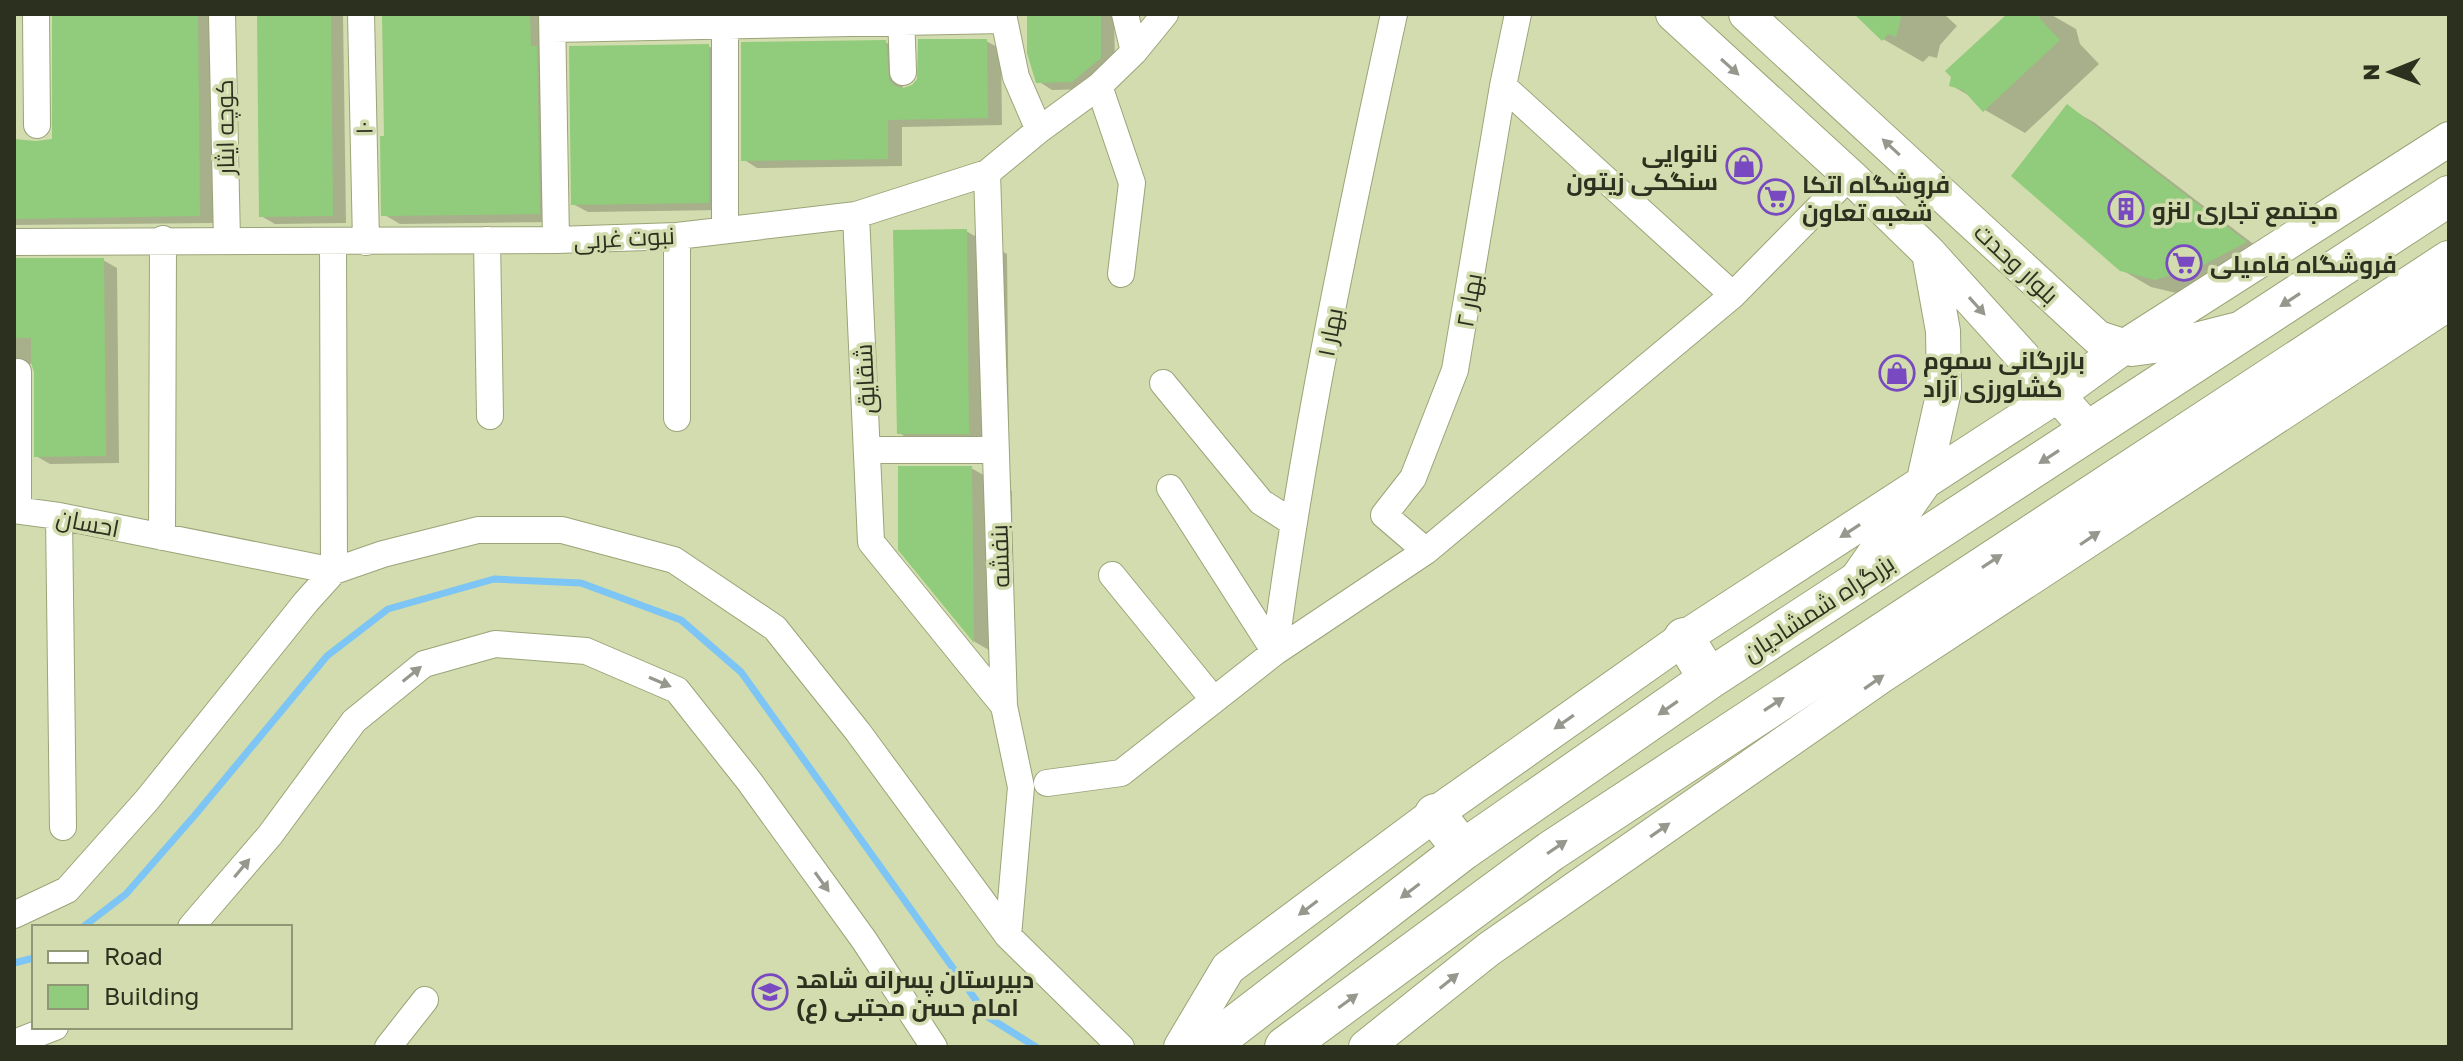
<svg xmlns="http://www.w3.org/2000/svg" width="2463" height="1061" viewBox="0 0 2463 1061" font-family="'Golos Text',Cairo,sans-serif">
<style>
.shadow{fill:#0003}
.lines{fill:none;stroke-linecap:round;stroke-linejoin:round}
.stream{stroke:#7cc5f5;stroke-width:7}
.building{fill:#90cc7c}
.minor-casing{stroke:#9aa478;stroke-width:28}
.major-casing{stroke:#9aa478;stroke-width:36}
.highway-casing{stroke:#9aa478;stroke-width:42}
.minor{stroke:#fff;stroke-width:26}
.major{stroke:#fff;stroke-width:34}
.highway{stroke:#fff;stroke-width:40}
.oneway{fill:#96988e}
.labels{text-anchor:middle;dominant-baseline:central;stroke-width:7;stroke-linejoin:round;paint-order:stroke}
.street-label{font-size:24px;fill:#2c301e;stroke:#d2dcae}
.poi-label{font-size:24px;font-weight:bold;fill:#2c301e;stroke:#d2dcae;text-anchor:start}
</style>
<rect width="100%" height="100%" fill="#d2dcae"/>
<!-- shadow -->
<path class="shadow" d="M54,14H212L214,223L14,225V141L38,143L54,140Z
M258,14H343L346,223L275,224L261,216Z
M385,14H546L556,222L400,224L383,214L386,138Z
M1029,14H1114L1115,66L1087,89L1052,90L1038,81Z
M1857,14H1944L1957,26L1940,45L1937,58L1929,56L1923,62L1883,39Z
M2009,14H2050L2076,29L2080,44L2099,64L2025,133L1985,110L1973,98L1951,85Z
M986,41L1001,49L1002,125L902,127V166L757,168L743,159L885,42L900,50L903,90L913,87Z
M708,46L723,54V210L588,212L573,204Z
M2067,107L2095,123L2273,259L2185,295L2151,287L2122,270Z
M966,231L1007,254L1009,456H939L899,433Z
M14,260H103L117,268L119,463L50,464L36,456V371L32,363L19,371L14,465Z
M971,468L1012,491L1013,664L975,642L900,549Z"/>
<g class="lines">
<!-- stream -->
<path class="stream" d="M83,927L126,894L195,815L327,656L388,609L494,579L581,583L681,620L741,672L988,1017L1036,1047
M14,963L34,958"/>
</g>
<!-- building -->
<path class="building" d="M52,14H198L200,216L14,219V139L36,141L52,139Z
M257,14H331L333,216L259,217Z
M382,14H530L531,46H537L540,214L381,216L380,136H384Z
M1027,14H1101V58L1072,82L1036,83L1027,53Z
M1854,14H1902L1896,37L1888,34L1882,41Z
M2007,14H2039L2040,19L2060,40L1983,112L1963,90L1949,86L1951,77L1945,71Z
M918,39H987L988,118L888,120V159L741,161V42L886,40L889,80L895,86L903,88L912,85L917,79Z
M709,44V203L571,205L569,46Z
M2067,104L2247,242L2205,264L2155,280L2120,271L2011,176Z
M967,229L969,434H897L893,230Z
M14,258H104L106,456L34,457V372L31,363V338H14Z
M898,466H972L974,643L898,550Z"/>
<g class="lines">
<defs>
<path id="minor" d="M36,14L37,125
M222,14L227,241
M361,14L366,242
M552,14L556,240
M725,14V229
M901,14L903,72
M1003,14L1016,77L1039,130
M1125,14L1134,52
M553,29L1003,20
M1099,86L1132,183L1121,274
M1503,86L1733,295
M987,173L1004,706L1021,787L1008,936
M856,215L871,542L1004,706
M487,240L490,416
M14,242L556,240L677,236L856,215L987,173L1039,130L1099,86L1134,52L1165,14
M18,372V510
M1163,383L1261,502L1292,522
M677,418V236
M868,450H996
M1170,488L1275,652
M14,510L59,516L334,571L333,242
M59,516L63,827
M162,537L163,239
M1426,551L1384,515L1413,478L1455,370L1503,86L1518,14
M1112,575L1213,699
M1275,652C1303,438 1348,225 1394,14
M1047,783L1121,773L1275,652L1426,551L1733,295L1850,176
M14,915L67,890L147,800L306,602L334,571L383,554L478,530H562L674,560L775,628L858,732L1008,936L1121,1047
M191,927L270,835L354,721L424,664L495,644L586,651L677,690L749,781L864,940L934,1047
M14,1043L55,1027
M388,1047L425,1000"/>
<path id="major" d="M1673,14L1850,176L1929,253L2090,431
M1746,14L2098,338L2132,349L2192,341L2235,330
M1856,580L1923,484L1944,391L1943,331L1929,253
M1181,1047L1228,968L1435,814L1684,638L2058,395L2124,347L2449,139
M1366,1047L1489,949L1881,676L2449,303"/>
<path id="highway" d="M1684,638L1709,679
M1435,814L1463,850
M1207,1047L1463,850L1709,679L2449,196
M1285,1047L1551,851L2449,261"/>
</defs>
<!-- minor casing -->
<use href="#minor" class="minor-casing"/>
<!-- major casing -->
<use href="#major" class="major-casing"/>
<!-- highway casing -->
<use href="#highway" class="highway-casing"/>
<!-- minor -->
<use href="#minor" class="minor"/>
<!-- major -->
<use href="#major" class="major"/>
<!-- highway -->
<use href="#highway" class="highway"/>
</g>
<!-- one-way arrows -->
<defs><path id="oneway-solid" d="M-6-.8H1V-3.2L6.5 0L1 3.2V.8H-6Z" transform="scale(2)"/></defs>
<g class="oneway">
<use href="#oneway-solid" transform="translate(1730 67) rotate(42)"/>
<use href="#oneway-solid" transform="translate(1891 147) rotate(-137)"/>
<use href="#oneway-solid" transform="translate(2290 300) rotate(147)"/>
<use href="#oneway-solid" transform="translate(1977 306) rotate(48)"/>
<use href="#oneway-solid" transform="translate(2049 457) rotate(147)"/>
<use href="#oneway-solid" transform="translate(1850 531) rotate(147)"/>
<use href="#oneway-solid" transform="translate(2090 538) rotate(-34)"/>
<use href="#oneway-solid" transform="translate(1992 561) rotate(-33)"/>
<use href="#oneway-solid" transform="translate(412 674) rotate(-39)"/>
<use href="#oneway-solid" transform="translate(660 682) rotate(23)"/>
<use href="#oneway-solid" transform="translate(1874 682) rotate(-35)"/>
<use href="#oneway-solid" transform="translate(1774 704) rotate(-33)"/>
<use href="#oneway-solid" transform="translate(1668 708) rotate(145)"/>
<use href="#oneway-solid" transform="translate(1564 722) rotate(145)"/>
<use href="#oneway-solid" transform="translate(1660 830) rotate(-35)"/>
<use href="#oneway-solid" transform="translate(1557 847) rotate(-34)"/>
<use href="#oneway-solid" transform="translate(242 868) rotate(-50)"/>
<use href="#oneway-solid" transform="translate(822 882) rotate(54)"/>
<use href="#oneway-solid" transform="translate(1410 891) rotate(143)"/>
<use href="#oneway-solid" transform="translate(1308 908) rotate(143)"/>
<use href="#oneway-solid" transform="translate(1449 981) rotate(-39)"/>
<use href="#oneway-solid" transform="translate(1348 1001) rotate(-36)"/>
</g>
<!-- icons -->
<defs>
<symbol id="shop-ring" viewBox="-11 -11 22 22"><circle r="9.5" fill="#d2dcae" stroke="#7849c0" stroke-width="1.5"/><path d="M-5-2.5h2.3a2.7 3.5 0 0 1 5.4 0H5L5.5 6h-11ZM-1.5-2.5h3a1.5 2.3 0 0 0-3 0Z" fill="#7849c0"/></symbol>
<symbol id="supermarket-ring" viewBox="-11 -11 22 22"><circle r="9.5" fill="#d2dcae" stroke="#7849c0" stroke-width="1.5"/><path d="M-6-5.5h2.5l.6 2H6L4.5 2H-2.5L-4.4-4H-6ZM-1.5 3.2a1.3 1.3 0 1 0 .1 0ZM3 3.2a1.3 1.3 0 1 0 .1 0Z" fill="#7849c0"/></symbol>
<symbol id="building-ring" viewBox="-11 -11 22 22"><circle r="9.5" fill="#d2dcae" stroke="#7849c0" stroke-width="1.5"/><path d="M-4-6H4V6H1V3H-1V6H-4ZM-2.5-4.3h1.7v1.8h-1.7ZM.8-4.3h1.7v1.8H.8ZM-2.5-1h1.7V.8h-1.7ZM.8-1h1.7V.8H.8Z" fill="#7849c0"/></symbol>
<symbol id="school-ring" viewBox="-11 -11 22 22"><circle r="9.5" fill="#d2dcae" stroke="#7849c0" stroke-width="1.5"/><path d="M0-5L7-2L0 1L-7-2ZM-4 1L0 2.5L4 1V4Q0 6-4 4Z" fill="#7849c0"/></symbol>
</defs>
<g fill-rule="evenodd">
<use href="#shop-ring" x="1724" y="146" width="40" height="40"/>
<use href="#supermarket-ring" x="1756" y="177" width="40" height="40"/>
<use href="#building-ring" x="2106" y="189" width="40" height="40"/>
<use href="#supermarket-ring" x="2164" y="243" width="40" height="40"/>
<use href="#shop-ring" x="1877" y="353" width="40" height="40"/>
<use href="#school-ring" x="750" y="972" width="40" height="40"/>
</g>
<g class="labels">
<!-- street labels -->
<g class="street-label">
<text transform="translate(224 127) rotate(-91)">کوچه ایثار</text>
<text transform="translate(363 128) rotate(-91)">۱۰</text>
<text transform="translate(624 237) rotate(-3)">نبوت غربی</text>
<text transform="translate(2017 263) rotate(43)">بلوار وحدت</text>
<text transform="translate(1468 300) rotate(-80)">بهار ۲</text>
<text transform="translate(1329 332) rotate(-79)">بهار ۱</text>
<text transform="translate(864 379) rotate(-93)">شقایق</text>
<text transform="translate(88 522) rotate(11)">احسان</text>
<text transform="translate(999 556) rotate(-92)">بنفشه</text>
<text transform="translate(1818 607) rotate(-33)">بزرگراه شمشادیان</text>
</g>
<!-- poi labels -->
<g class="poi-label">
<text x="1718" y="152" text-anchor="end">نانوایی<tspan x="1718" dy="28">سنگکی زیتون</tspan></text>
<text x="1802" y="183">فروشگاه اتکا<tspan x="1802" dy="28">شعبه تعاون</tspan></text>
<text x="2152" y="209">مجتمع تجاری لنزو</text>
<text x="2210" y="263">فروشگاه فامیلی</text>
<text x="1923" y="359">بازرگانی سموم<tspan x="1923" dy="28">کشاورزی آزاد</tspan></text>
<text x="796" y="978">دبیرستان پسرانه شاهد<tspan x="796" dy="28">امام حسن مجتبی (ع)</tspan></text>
</g>
</g>
<!-- border -->
<rect width="2463" height="1061" fill="none" stroke="#2c301e" stroke-width="32"/>
<!-- legend -->
<rect x="32" y="925" width="260" height="104" fill="#d2dcae" stroke="#909774" stroke-width="2"/>
<rect x="48" y="951" width="40" height="12" fill="#ffffff" stroke="#909774" stroke-width="2"/>
<text x="104" y="965" font-size="24" fill="#2c301e">Road</text>
<rect x="48" y="985" width="40" height="24" fill="#90cc7c" stroke="#909774" stroke-width="2"/>
<text x="104" y="1005" font-size="24" fill="#2c301e">Building</text>
<!-- north arrow -->
<g transform="translate(2391 72) rotate(269)" stroke="#d2dcae" stroke-width="6" paint-order="stroke">
<path d="M0-6L14 30L0 20L-14 30Z" fill="#2c301e"/>
<text y="-12" font-size="22" font-weight="bold" text-anchor="middle" fill="#2c301e">N</text>
</g>
</svg>
